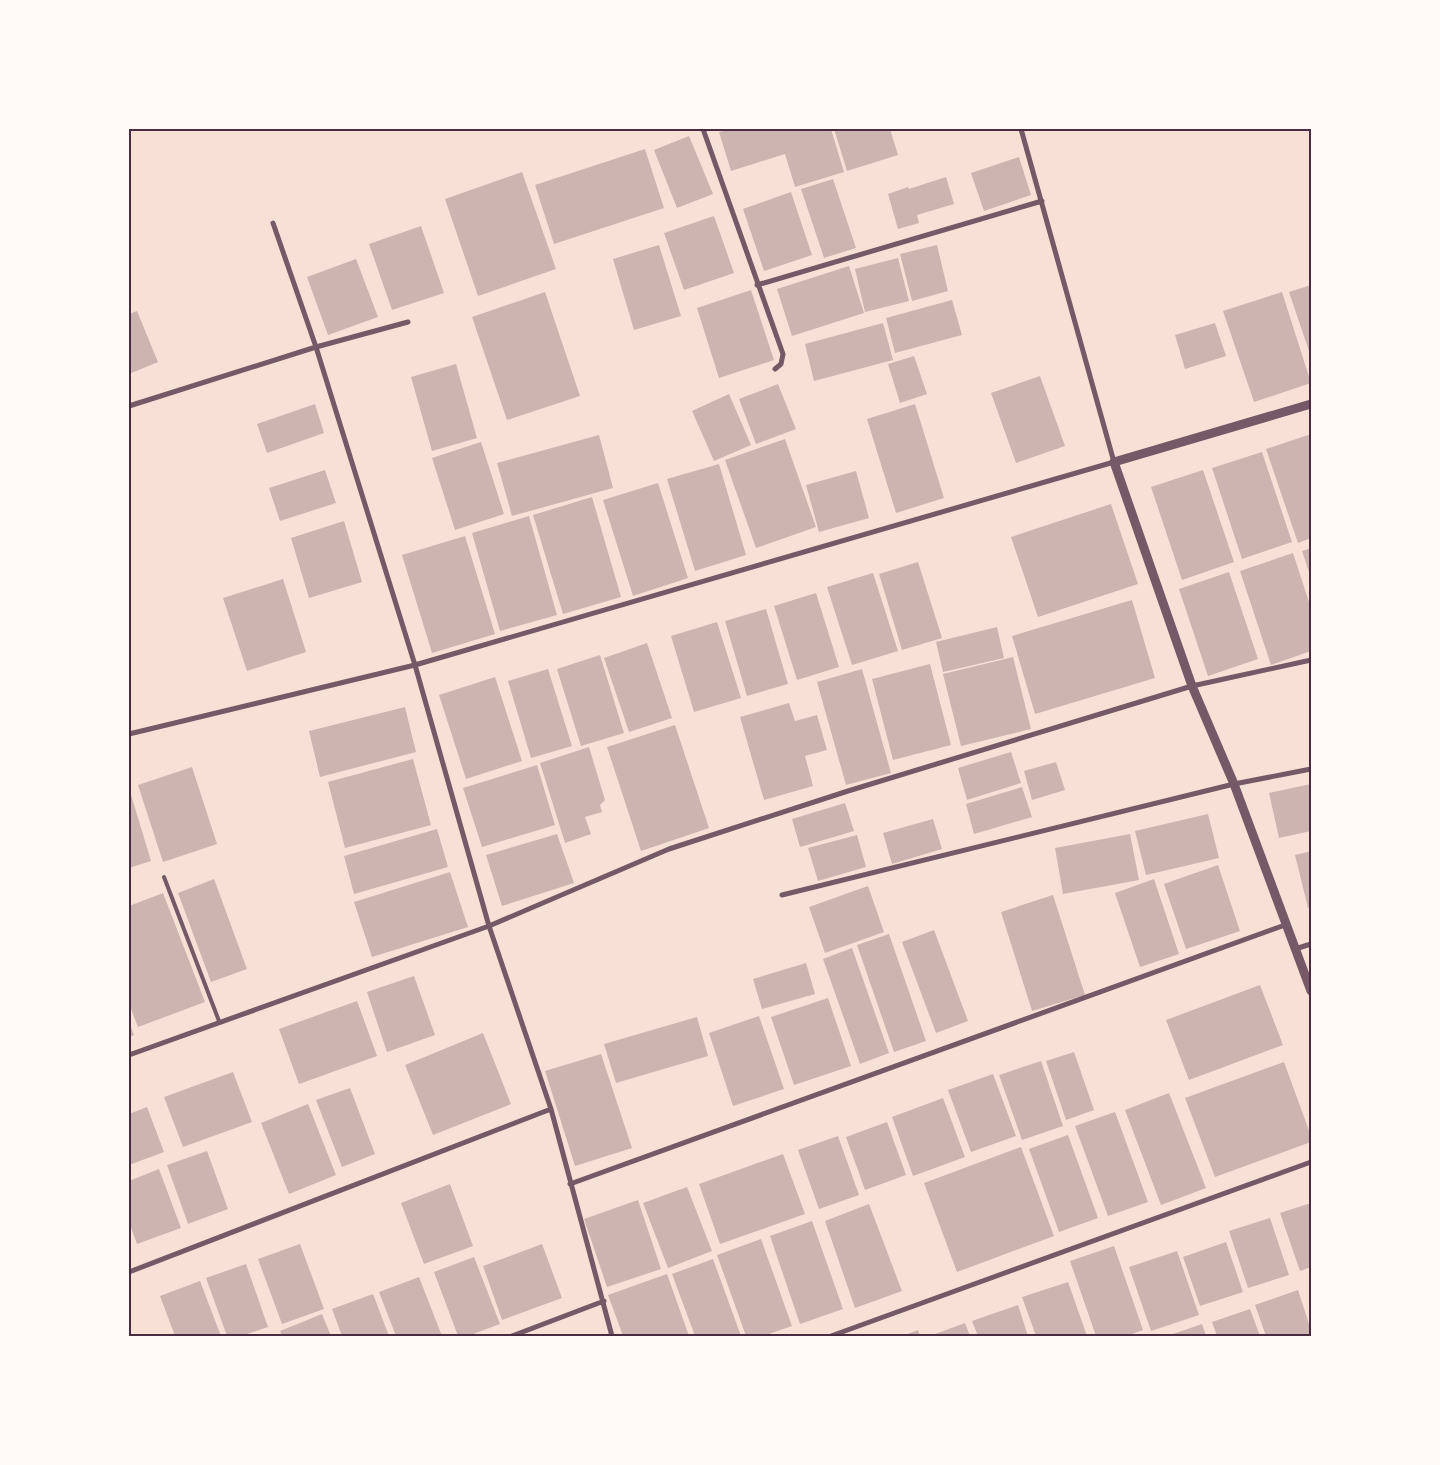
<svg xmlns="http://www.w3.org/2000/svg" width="1440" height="1465" viewBox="0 0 1440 1465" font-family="'Noto Sans',sans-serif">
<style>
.building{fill:#ccb4b1}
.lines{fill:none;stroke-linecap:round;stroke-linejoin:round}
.service{stroke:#755966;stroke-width:4}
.minor{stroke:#755966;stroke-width:5}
.tertiary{stroke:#755966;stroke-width:9}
.neatline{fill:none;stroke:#4a2c40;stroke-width:2}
</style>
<rect width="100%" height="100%" fill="#f7e1d7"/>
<!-- building -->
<path class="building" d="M732,129H831L844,172L795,187L785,154L731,171L719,132Z
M834,129H890L898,155L847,171Z
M689,136L713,194L677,208L654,150Z
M645,149L664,208L554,244L535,185Z
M1019,157L1031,195L984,211L971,173Z
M522,172L556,269L478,296L445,199Z
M946,177L954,204L917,215L919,223L898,229L888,194L908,187L909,189Z
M833,179L856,248L824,258L801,189Z
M791,192L812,255L764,271L743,209Z
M714,216L734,273L684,290L664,233Z
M421,226L444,293L392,310L369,244Z
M659,245L681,316L634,330L613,259Z
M937,245L948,291L912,301L900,254Z
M898,258L909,301L865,312L855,269Z
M356,259L378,317L328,335L307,277Z
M849,266L864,313L792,336L777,289Z
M1311,285V357L1289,292Z
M751,290L774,360L719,378L697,308Z
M545,292L580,396L507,420L472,317Z
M1282,292L1311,383L1254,402L1223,311Z
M952,300L962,335L895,353L886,318Z
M137,311L158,362L129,374V314Z
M883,323L893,360L814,381L805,344Z
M1215,323L1226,356L1185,369L1175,335Z
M914,356L927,394L900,403L888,364Z
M456,364L477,438L432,451L411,377Z
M1040,376L1065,446L1016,463L991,393Z
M778,384L796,429L756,444L739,399Z
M729,394L751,445L714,461L692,411Z
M315,404L324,433L267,453L257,424Z
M915,404L944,498L896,513L867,419Z
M1311,434V538L1298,543L1266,449Z
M599,435L613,488L512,516L497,463Z
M785,439L816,527L756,548L725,460Z
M481,442L504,514L455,530L432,458Z
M1262,452L1292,542L1242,559L1212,468Z
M719,464L746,555L695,571L667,479Z
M325,470L336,503L280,521L269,488Z
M1203,470L1234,562L1182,580L1151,487Z
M856,471L869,518L819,532L806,485Z
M658,483L688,578L633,596L603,500Z
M592,497L621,597L563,614L533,515Z
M1111,504L1138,584L1038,617L1011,537Z
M529,516L557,615L500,631L472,533Z
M344,521L362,582L309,598L291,538Z
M465,536L495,634L432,653L402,555Z
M1311,548V578L1302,551Z
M1293,553L1311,608V651L1271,665L1240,571Z
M918,562L942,638L902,650L879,574Z
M1229,572L1258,659L1208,676L1179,589Z
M873,573L898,651L852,665L827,587Z
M283,579L306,652L247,671L223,598Z
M816,593L839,667L797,680L774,606Z
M1132,600L1155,678L1035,714L1012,636Z
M766,609L788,684L747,696L725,621Z
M717,622L741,698L694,712L671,636Z
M997,627L1004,658L943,672L936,642Z
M647,643L672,718L629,732L604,658Z
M600,655L624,733L581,746L557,669Z
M1013,657L1031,729L961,746L943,674Z
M930,664L951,745L893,760L872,679Z
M548,669L572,746L531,758L508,681Z
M862,669L891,773L846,785L817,682Z
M495,677L522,761L466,779L439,695Z
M789,703L795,721L817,715L827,750L805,756L813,786L764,800L740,717Z
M405,707L416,752L320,777L309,731Z
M675,725L709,828L641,851L607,747Z
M589,747L605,800L600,805L602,812L585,817L591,834L565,843L540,763Z
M1011,752L1021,783L967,800L958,768Z
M413,759L431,825L345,848L328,782Z
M1056,762L1065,790L1032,800L1024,771Z
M537,765L555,825L482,847L463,788Z
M192,767L217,844L163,862L138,785Z
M1311,784V831L1279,838L1269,793Z
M1022,787L1032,817L974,834L966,804Z
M129,788L151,861L129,868Z
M845,803L854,831L800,847L792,819Z
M1208,814L1219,858L1146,875L1135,831Z
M933,819L942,849L892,864L883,833Z
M437,829L448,867L354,894L344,856Z
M557,834L574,883L502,906L486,855Z
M1130,834L1139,880L1063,894L1055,848Z
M857,835L866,867L818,881L808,848Z
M1311,851V907L1308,908L1295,855Z
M1218,865L1240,931L1186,949L1164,884Z
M450,872L468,927L372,957L354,902Z
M214,879L247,969L211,982L178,893Z
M1154,879L1179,954L1140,967L1115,893Z
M868,886L884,932L825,953L809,907Z
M163,893L205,1002L138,1027L129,1004V906Z
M1053,895L1085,995L1032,1011L1001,912Z
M934,930L968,1021L936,1033L902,942Z
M889,934L926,1041L894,1052L857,945Z
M852,948L889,1053L860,1064L823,959Z
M806,963L815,994L762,1009L753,979Z
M414,976L435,1035L387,1052L367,992Z
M1260,985L1283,1045L1189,1080L1166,1020Z
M828,998L851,1066L794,1085L771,1017Z
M357,1001L377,1056L299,1084L279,1029Z
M759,1016L784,1089L733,1106L709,1033Z
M697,1017L708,1056L616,1083L604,1044Z
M129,1022L134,1035L129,1037Z
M483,1033L511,1104L433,1135L405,1065Z
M1074,1052L1094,1110L1066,1120L1046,1061Z
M601,1054L632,1148L575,1166L545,1071Z
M1041,1061L1063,1126L1022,1140L999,1075Z
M1284,1062L1311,1136V1142L1215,1177L1185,1098Z
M233,1072L252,1122L183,1147L164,1097Z
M993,1074L1016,1136L971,1152L948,1090Z
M350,1088L375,1154L342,1167L316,1100Z
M1169,1093L1206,1188L1161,1205L1125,1110Z
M943,1098L965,1157L913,1176L892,1117Z
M308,1104L336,1175L289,1194L261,1123Z
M147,1107L164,1152L129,1165V1114Z
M1115,1112L1148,1202L1108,1216L1075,1126Z
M887,1122L906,1175L865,1190L846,1137Z
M1068,1135L1098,1218L1059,1232L1029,1149Z
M838,1136L859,1195L819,1209L798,1150Z
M1021,1147L1054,1236L957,1272L924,1183Z
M207,1151L228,1209L188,1224L167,1165Z
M783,1154L805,1214L720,1244L699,1184Z
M159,1169L181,1228L137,1244L129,1222V1181Z
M450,1184L473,1246L424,1264L401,1203Z
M687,1187L712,1251L668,1268L643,1203Z
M638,1200L661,1269L607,1287L584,1219Z
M1311,1203V1267L1300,1271L1280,1213Z
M869,1204L902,1291L855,1308L825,1221Z
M1270,1218L1289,1275L1248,1288L1229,1231Z
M812,1221L843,1309L800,1324L770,1236Z
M761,1239L792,1326L763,1336H746L717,1255Z
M1226,1242L1243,1292L1200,1306L1183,1257Z
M300,1244L324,1309L282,1324L258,1259Z
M542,1244L562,1298L502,1320L483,1266Z
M1114,1246L1143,1330L1126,1336H1096L1070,1261Z
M1177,1251L1199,1315L1151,1331L1129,1267Z
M474,1257L500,1324L468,1336H458L434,1272Z
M713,1259L741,1336H695L672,1274Z
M246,1264L268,1327L241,1336H227L206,1278Z
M667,1274L689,1336H623L608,1295Z
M419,1277L442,1336H396L379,1292Z
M200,1281L221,1336H175L160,1296Z
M1068,1282L1087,1336H1036L1022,1297Z
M1298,1290L1311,1330V1336H1266L1255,1305Z
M373,1294L389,1336H342L332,1309Z
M1018,1305L1028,1336H978L972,1321Z
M1250,1309L1260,1336H1217L1212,1322Z
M322,1314L331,1336H282L280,1331Z
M965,1323L970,1336H930Z
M1202,1324L1206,1336H1167Z
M918,1330L920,1336H902Z"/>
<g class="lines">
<!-- service -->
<path class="service" d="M164,877L219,1021"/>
<!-- minor -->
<path class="minor" d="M703,129L783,354L781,364L775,369
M273,223L316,347L415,665L489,926L551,1109L612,1336
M757,285L1042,201
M129,406L316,347L408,322
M129,734L415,665L1114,462L1021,129
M782,895L1234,784L1311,769
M1295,949L1311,944
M129,1055L489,926L669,849L848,791L1192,686L1311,660
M570,1184L1285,925
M129,1272L551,1109
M512,1336L604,1301
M831,1336L1311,1162"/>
<!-- tertiary -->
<path class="tertiary" d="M1311,404L1114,462L1192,686L1234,784L1311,991"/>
</g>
<!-- border -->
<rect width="1440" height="1465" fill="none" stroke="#fffaf5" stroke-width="260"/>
<rect x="130" y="130" width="1180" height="1205" class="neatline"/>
</svg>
